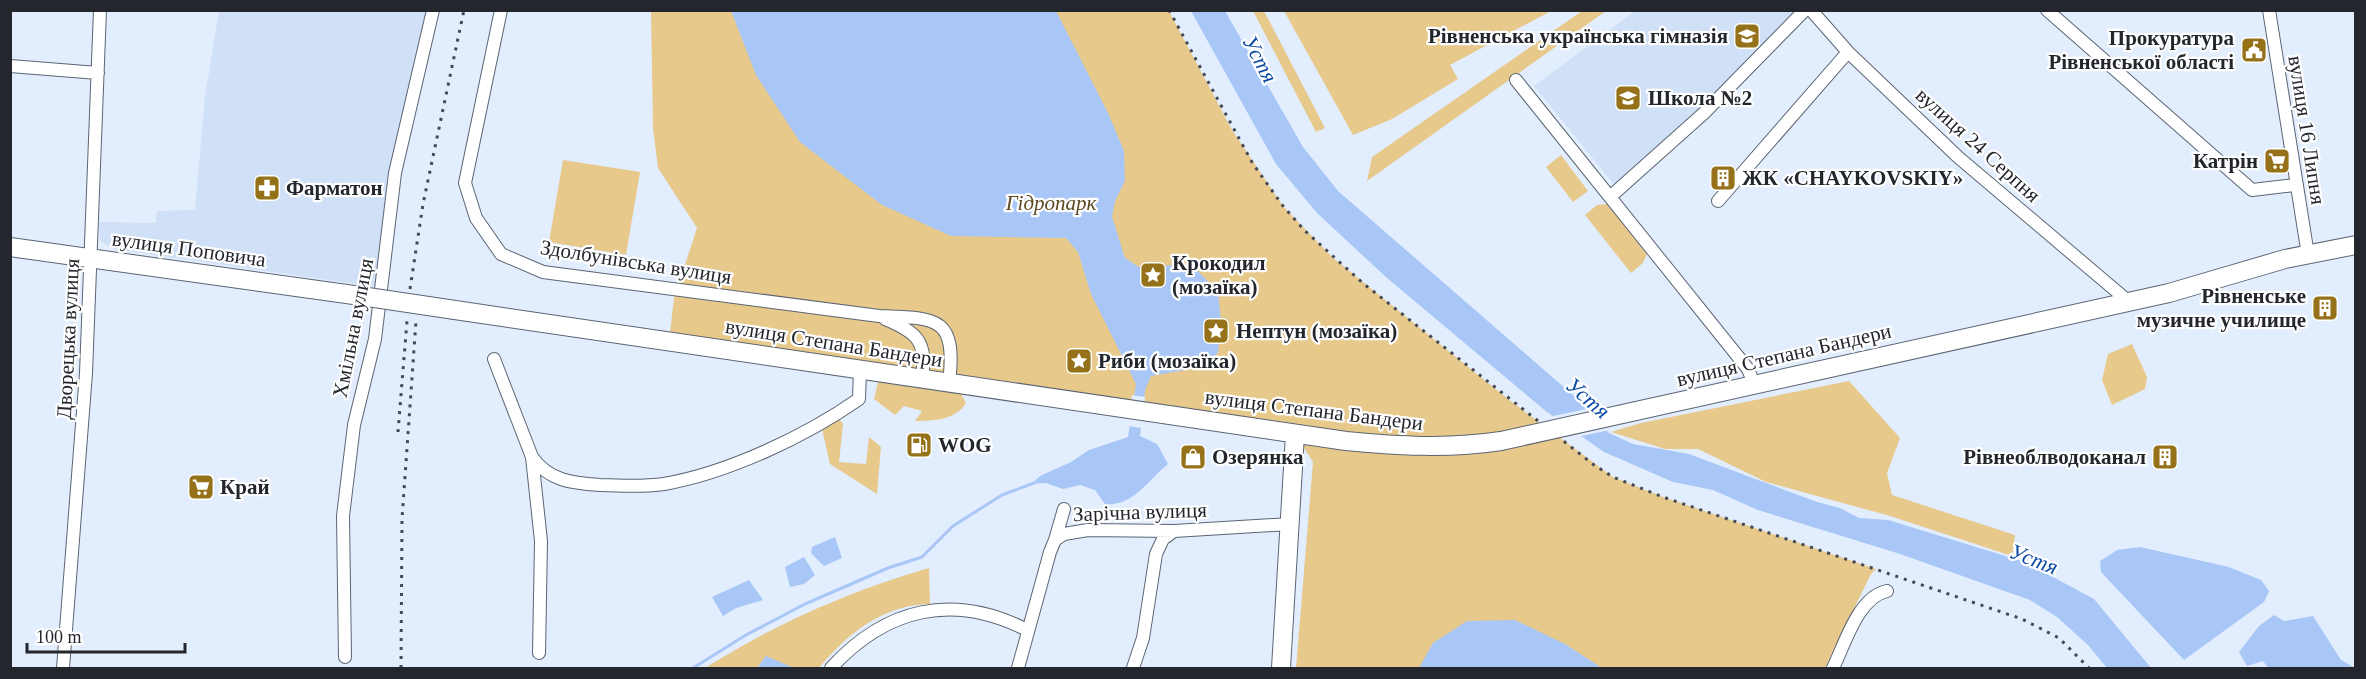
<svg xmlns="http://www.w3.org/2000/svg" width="2366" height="679" viewBox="0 0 2366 679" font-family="Georgia,serif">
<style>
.built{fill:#d0e0f7}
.green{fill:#e7c98c}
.water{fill:#a8c7f7}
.pier{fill:#e2edfe}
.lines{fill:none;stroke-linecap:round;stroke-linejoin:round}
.stream{stroke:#a8c7f7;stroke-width:3}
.street-casing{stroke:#5b6573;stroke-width:14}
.secondary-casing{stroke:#5b6573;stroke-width:20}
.street{stroke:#fff;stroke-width:12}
.secondary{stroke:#fff;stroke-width:18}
.rail{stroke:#454a52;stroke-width:3;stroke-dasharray:3 6;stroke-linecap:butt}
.secondary-bridge-casing{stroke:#5b6573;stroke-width:20;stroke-linecap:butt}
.secondary-bridge{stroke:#fff;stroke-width:18}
.labels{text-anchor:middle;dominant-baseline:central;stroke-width:4.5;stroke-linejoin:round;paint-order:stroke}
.poi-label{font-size:21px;font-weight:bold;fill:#23272d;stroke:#fff;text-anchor:start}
.street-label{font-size:21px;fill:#23272d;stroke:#fff}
.park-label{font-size:21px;font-style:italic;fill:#5b4820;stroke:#fff}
.water-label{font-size:22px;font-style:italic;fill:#0b4ba4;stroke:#fff}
</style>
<rect width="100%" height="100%" fill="#e2edfe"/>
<!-- built -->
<path class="built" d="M219,11H429L377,287L114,249L100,241L99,222L156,223L157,211L195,210L205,97Z
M1635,11H1805L1616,187L1534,86Z"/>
<!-- green -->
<path class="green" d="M651,11H1169L1232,130L1283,206L1332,257L1508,399L1613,477L1663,497L1876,569L1871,574L1825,668H1296L1313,462L1295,434L669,341L674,298L697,228L658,168L653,128Z
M1253,11H1264L1325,128L1316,132Z
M1284,11H1551L1450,65L1458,79L1392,119L1353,135Z
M1582,11H1606L1367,181L1372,157Z
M1561,155L1588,191L1573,202L1546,167Z
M563,160L640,172L626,255L549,242Z
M1607,204L1647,254L1643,263L1631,273L1585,215L1597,205Z
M2132,344L2147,377L2145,389L2112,405L2102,380L2108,354Z
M1849,381L1900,438L1887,473L1892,495L2015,535L2012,556L1890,516L1766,482L1698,449H1665L1611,432L1641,423Z
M878,382L961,394L966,403C956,420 933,421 915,421L922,411L904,406L895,415L874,399Z
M839,419L843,424L839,462L866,464L869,437L881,447L877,494L830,464L822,429Z
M929,568L930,604C883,605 848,633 819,668H705C777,623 847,592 929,568Z"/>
<!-- water -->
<path class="water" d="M731,11H1056L1108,113L1124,151L1125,181L1115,201L1112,217L1125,258L1139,267L1176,265L1196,269L1218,292L1221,321L1218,352L1211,362L1202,367L1151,376L1145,390L1140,436L1157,444L1168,464C1148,480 1133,507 1105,504L1095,490L1080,485L1063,489L1046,483L1032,484L1040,476L1071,462L1089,450L1128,437L1136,384L1091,294L1078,252L1066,238L951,236L882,205L800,142L756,75Z
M1191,11H1225L1303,147L1338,191L1581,402L1609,433L1633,444L1689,454L1817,502L1840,508L1859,518L1888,520L2025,562L2094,599L2151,668H2107L2088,645L2057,617L2030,600L1900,554L1758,510L1713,490L1673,482L1604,452L1547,412L1387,278L1317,213L1276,164Z
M835,537L842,558L824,566L811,553L812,547Z
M2140,547L2229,567L2261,580L2269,591L2264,602L2184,660L2101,572L2100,561L2117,550Z
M804,557L815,575L804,584L790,587L785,567Z
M749,580L763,600L736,608L723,616L712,597Z
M2274,615L2284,621L2313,616L2341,660L2355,668H2268L2263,661L2247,666L2239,652L2259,626Z
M1515,620L1565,644L1602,668H1419L1433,643L1467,621Z
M766,656L794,668H757Z"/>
<!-- pier -->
<path class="pier" d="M1132,395L1145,397L1141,428L1128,426Z
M1591,408L1610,430L1577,437L1549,417Z"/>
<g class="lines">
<!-- stream -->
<path class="stream" d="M693,668L746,635L805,604L888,568L922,557L953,526L1002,495L1034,483"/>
<defs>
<path id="street" d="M501,10L465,183L476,218L501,254L543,272L879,316C937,318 957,316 949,383
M1811,10L1848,52L1958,157L2128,301
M2047,10L2252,190L2295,185
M2269,10L2308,255
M10,66L98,73
M1516,80L1748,369L1754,384
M1610,197L1704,113L1805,10
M1718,201L1848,52
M885,319C919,333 927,342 922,380
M494,359L532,457L541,541L539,653
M532,457C549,481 572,483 600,485C621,486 643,487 664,484C728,473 806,436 859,399L860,371
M1055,540L1064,509
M345,657L343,516L354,425L375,339L395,173L433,10
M63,668L86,373L100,10
M831,668C886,608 953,592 1027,630
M1018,668L1050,552L1055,540L1064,534L1088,530L1174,531L1290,524
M1133,668L1143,638L1156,554L1163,539L1174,531
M1833,668C1845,644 1858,597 1887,591"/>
<path id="secondary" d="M10,247L361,296
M455,310L1346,441C1398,446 1449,449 1501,441
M1636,411L2169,293L2285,259L2356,245
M1281,668L1295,434"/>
</defs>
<!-- street casing -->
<use href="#street" class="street-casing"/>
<!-- secondary casing -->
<use href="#secondary" class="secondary-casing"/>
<!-- street -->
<use href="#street" class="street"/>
<!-- secondary -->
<use href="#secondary" class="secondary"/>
<!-- rail -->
<path class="rail" d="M1169,10L1253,164L1283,206L1305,231L1364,284L1594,465L1613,477L1663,497L2022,619L2059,638L2089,668
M410,289L423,204L464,10
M398,432L407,321
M401,668L402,519L416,321"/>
<defs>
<path id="secondary-bridge" d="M361,296L455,310
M1501,441L1636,411"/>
</defs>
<!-- secondary-bridge casing -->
<use href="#secondary-bridge" class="secondary-bridge-casing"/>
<!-- secondary-bridge -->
<use href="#secondary-bridge" class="secondary-bridge"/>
</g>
<!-- icons -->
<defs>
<symbol id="school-square" viewBox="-11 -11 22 22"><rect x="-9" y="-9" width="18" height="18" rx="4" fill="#95711a" stroke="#fff"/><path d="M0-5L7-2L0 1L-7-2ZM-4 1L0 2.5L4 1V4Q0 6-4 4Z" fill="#fff"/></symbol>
<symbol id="civic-square" viewBox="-11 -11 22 22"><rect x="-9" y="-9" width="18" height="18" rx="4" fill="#95711a" stroke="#fff"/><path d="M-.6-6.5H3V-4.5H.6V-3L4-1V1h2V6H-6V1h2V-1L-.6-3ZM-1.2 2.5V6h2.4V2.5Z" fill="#fff"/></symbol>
<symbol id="supermarket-square" viewBox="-11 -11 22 22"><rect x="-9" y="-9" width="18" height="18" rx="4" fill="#95711a" stroke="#fff"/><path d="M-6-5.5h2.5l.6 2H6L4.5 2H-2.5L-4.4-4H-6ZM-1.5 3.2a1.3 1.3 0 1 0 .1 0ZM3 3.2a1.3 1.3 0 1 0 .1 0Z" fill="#fff"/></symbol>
<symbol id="building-square" viewBox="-11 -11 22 22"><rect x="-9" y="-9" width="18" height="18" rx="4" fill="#95711a" stroke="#fff"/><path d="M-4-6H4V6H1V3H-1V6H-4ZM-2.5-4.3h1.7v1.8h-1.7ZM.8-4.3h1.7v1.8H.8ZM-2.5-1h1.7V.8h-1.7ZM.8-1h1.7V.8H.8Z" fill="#fff"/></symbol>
<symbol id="pharmacy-square" viewBox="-11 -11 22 22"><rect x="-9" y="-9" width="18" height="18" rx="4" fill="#95711a" stroke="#fff"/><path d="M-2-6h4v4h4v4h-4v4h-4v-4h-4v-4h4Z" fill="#fff"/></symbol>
<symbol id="sight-square" viewBox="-11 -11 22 22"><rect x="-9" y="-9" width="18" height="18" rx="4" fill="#95711a" stroke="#fff"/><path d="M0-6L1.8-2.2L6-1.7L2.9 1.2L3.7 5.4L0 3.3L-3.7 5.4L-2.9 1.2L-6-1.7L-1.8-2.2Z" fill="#fff"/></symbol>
<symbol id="fuel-square" viewBox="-11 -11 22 22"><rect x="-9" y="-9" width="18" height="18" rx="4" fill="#95711a" stroke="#fff"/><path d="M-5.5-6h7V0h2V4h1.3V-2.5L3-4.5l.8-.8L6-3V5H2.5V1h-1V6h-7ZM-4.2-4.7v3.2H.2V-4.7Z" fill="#fff"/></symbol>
<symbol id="shop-square" viewBox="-11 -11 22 22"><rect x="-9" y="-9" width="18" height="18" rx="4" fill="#95711a" stroke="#fff"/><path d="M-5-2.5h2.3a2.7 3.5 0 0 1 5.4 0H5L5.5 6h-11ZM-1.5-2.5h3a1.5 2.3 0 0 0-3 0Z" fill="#fff"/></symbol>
</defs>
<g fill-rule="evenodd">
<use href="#school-square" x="1732" y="21" width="30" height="30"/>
<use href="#civic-square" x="2239" y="35" width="30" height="30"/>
<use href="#school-square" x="1613" y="83" width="30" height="30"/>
<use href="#supermarket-square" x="2262" y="146" width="30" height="30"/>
<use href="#building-square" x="1708" y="163" width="30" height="30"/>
<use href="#pharmacy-square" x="252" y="173" width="30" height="30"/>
<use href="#sight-square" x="1138" y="260" width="30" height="30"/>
<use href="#building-square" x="2310" y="293" width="30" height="30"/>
<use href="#sight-square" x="1201" y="316" width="30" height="30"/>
<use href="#sight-square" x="1064" y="346" width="30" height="30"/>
<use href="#fuel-square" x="904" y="430" width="30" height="30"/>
<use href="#shop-square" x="1178" y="442" width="30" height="30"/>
<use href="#building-square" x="2150" y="442" width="30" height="30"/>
<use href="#supermarket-square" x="186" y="472" width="30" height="30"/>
</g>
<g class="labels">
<!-- poi labels -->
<g class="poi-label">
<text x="1728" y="36" text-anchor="end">Рівненська українська гімназія</text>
<text x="2234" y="38" text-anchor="end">Прокуратура<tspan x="2234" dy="24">Рівненської області</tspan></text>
<text x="1648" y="98">Школа №2</text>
<text x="2258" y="161" text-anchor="end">Катрін</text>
<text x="1742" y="178">ЖК «CHAYKOVSKIY»</text>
<text x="286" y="188">Фарматон</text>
<text x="1172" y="263">Крокодил<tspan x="1172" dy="24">(мозаїка)</tspan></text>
<text x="2306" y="296" text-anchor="end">Рівненське<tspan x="2306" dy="24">музичне училище</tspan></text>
<text x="1236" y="331">Нептун (мозаїка)</text>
<text x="1098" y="361">Риби (мозаїка)</text>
<text x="938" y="445">WOG</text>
<text x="1212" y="457">Озерянка</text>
<text x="2146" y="457" text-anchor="end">Рівнеоблводоканал</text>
<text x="220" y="487">Край</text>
</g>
<!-- street labels -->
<g class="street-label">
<text transform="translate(2307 130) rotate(81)">вулиця 16 Липня</text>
<text transform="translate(1978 145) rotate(42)">вулиця 24 Серпня</text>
<text transform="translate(189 249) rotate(8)">вулиця Поповича</text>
<text transform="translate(636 262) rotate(9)">Здолбунівська вулиця</text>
<text transform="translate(353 328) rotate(-79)">Хмільна вулиця</text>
<text transform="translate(68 339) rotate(-87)">Дворецька вулиця</text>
<text transform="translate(834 343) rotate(9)">вулиця Степана Бандери</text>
<text transform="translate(1784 355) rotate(-13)">вулиця Степана Бандери</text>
<text transform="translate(1314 410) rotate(7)">вулиця Степана Бандери</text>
<text transform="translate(1140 512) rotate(-2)">Зарічна вулиця</text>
</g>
<!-- park labels -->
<g class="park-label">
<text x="1051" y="203">Гідропарк</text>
</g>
<!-- water labels -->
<g class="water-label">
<text transform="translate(1260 59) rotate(62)">Устя</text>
<text transform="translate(1588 398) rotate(41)">Устя</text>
<text transform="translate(2034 559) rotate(21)">Устя</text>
</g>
</g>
<!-- border -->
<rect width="2366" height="679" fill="none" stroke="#23272d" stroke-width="24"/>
<!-- scale -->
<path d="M27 643v9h158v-9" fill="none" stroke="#23272d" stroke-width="3"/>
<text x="36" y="643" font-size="18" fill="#23272d" stroke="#ffffff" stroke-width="4.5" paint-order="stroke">100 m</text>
</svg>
